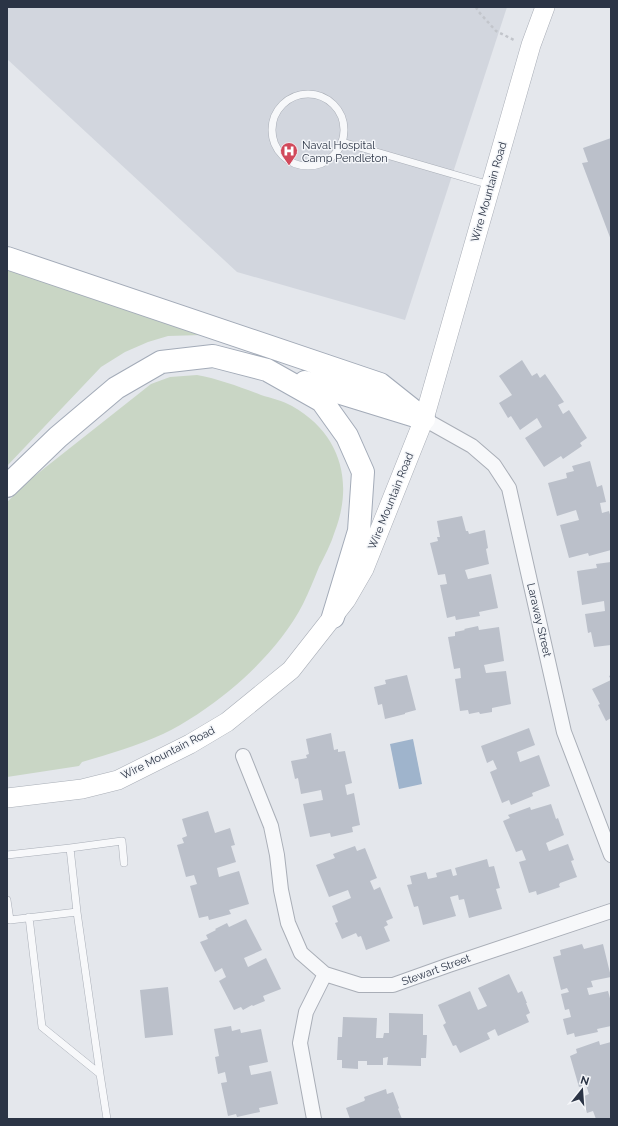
<svg xmlns="http://www.w3.org/2000/svg" width="618" height="1126" viewBox="0 0 618 1126" font-family="Raleway,sans-serif">
<style>
.built{fill:#d2d6de}
.green{fill:#c9d6c5}
.water{fill:#9fb4cc}
.building{fill:#bbc0ca}
.lines{fill:none;stroke-linecap:round;stroke-linejoin:round}
.service-casing{stroke:#a9aeb7;stroke-width:8}
.minor-casing{stroke:#a9aeb7;stroke-width:16}
.secondary-casing{stroke:#a9aeb7;stroke-width:20}
.primary-casing{stroke:#a3abb8;stroke-width:24}
.path{stroke:#c2c5cb;stroke-width:2.5;stroke-dasharray:3 3;stroke-linecap:butt}
.service{stroke:#f7f8fa;stroke-width:7}
.minor{stroke:#f7f8fa;stroke-width:14}
.secondary{stroke:#fff;stroke-width:19}
.primary{stroke:#fff;stroke-width:22}
.labels{text-anchor:middle;dominant-baseline:central;stroke-width:3;stroke-linejoin:round;paint-order:stroke}
.poi-label{font-size:11px;fill:#2b3445;stroke:#f4f6f9;text-anchor:start}
.street-label{font-size:11px;fill:#2b3445;stroke:#f4f6f9}
</style>
<rect width="100%" height="100%" fill="#e4e7ec"/>
<!-- built -->
<path class="built" d="M7,7H507L405,320L237,272L7,59Z"/>
<!-- green -->
<path class="green" d="M7,268L197,333L202,335L168,336L148,342L125,352L101,367L7,466Z
M197,375C219,379 240,387 261,395C271,398 283,401 292,406C340,433 354,481 335,531C331,544 325,555 319,567C314,579 309,592 303,604C286,637 258,667 229,691C209,707 186,723 163,734C137,746 109,754 82,762L79,766L7,777V502L32,478L151,384L170,377Z"/>
<!-- water -->
<path class="water" d="M413,739L422,784L399,789L390,744Z"/>
<!-- building -->
<path class="building" d="M611,138V240L582,163L588,162L583,148Z
M522,360L532,376L537,373L540,378L545,374L564,402L558,405L563,414L569,410L587,438L580,443L582,446L563,459L561,456L544,467L525,438L542,427L537,418L520,430L511,416L508,418L499,403L512,395L499,376Z
M590,461L597,487L602,485L606,502L600,503L602,513L609,511L611,518V550L589,556L588,553L569,558L560,525L579,520L576,510L557,516L548,483L567,478L566,473L574,471L572,466Z
M462,516L466,531H468L469,534L485,530L488,548L486,549L489,564L465,570L468,579L491,574L498,608L479,612L480,616L456,620L455,616L447,618L440,585L447,584L445,574L438,575L430,543L438,541L437,537H440L437,521Z
M611,562V645L594,647L591,632L588,633L585,614L605,611L604,601L582,605L577,571L597,568L596,564Z
M478,626L479,630L499,627L504,661L484,665L486,673L506,671L511,704L492,708V712L480,714L479,712L469,714L468,710L460,711L455,679L461,678L460,668L454,669L448,637L455,636V632L465,630L464,629Z
M407,675L416,710L405,713V714L385,719L382,704L378,705L374,687L386,684L385,680Z
M611,675V718L606,721L598,705L600,704L592,689L611,680L609,676Z
M529,728L535,745L517,752L520,762L539,755L550,786L532,793L533,796L511,805L509,800L502,803L490,772L497,769L493,760L487,763L481,746Z
M331,733L334,750L338,749V752L345,751L352,783L345,785L347,795L354,793L360,825L352,827L353,832L331,837L330,833L310,837L303,804L323,800L321,790L301,794L298,778L295,779L291,761L307,758L306,755L309,754L306,739Z
M551,804L556,819L558,818L564,835L546,843L549,851L568,844L574,860L571,861L577,877L560,883L559,885L560,887L537,895L536,891L529,893L519,862L526,860L522,850L516,852L503,821L510,818L508,815L530,807L531,810Z
M208,811L215,833L230,828L235,845L231,846L236,862L217,868L219,877L239,871L249,904L229,910L231,914L209,920L208,916L199,918L190,886L197,884L194,875L186,877L177,845L184,843L182,838L187,836L182,819Z
M355,846L357,851L365,848L377,878L370,881L374,890L380,887L393,918L386,921L388,925L384,927L390,941L366,950L361,936L358,937L356,933L342,939L335,923L338,922L332,906L351,898L348,890L329,897L316,865L335,858L333,854Z
M487,859L489,867L494,866L500,888L496,889L502,909L469,918L464,899L459,900L458,895L450,897L456,916L423,925L418,906L414,907L407,885L412,884L410,876L426,872L428,879L437,877L436,873L451,869L453,876L457,875L455,868Z
M246,919L262,950L244,958L248,967L266,958L281,989L263,996L265,1001L253,1006L252,1005L243,1010L241,1007L234,1010L219,981L226,977L222,968L215,972L200,942L208,939L206,935L216,930L215,929L227,923L229,927Z
M582,944L584,949L603,944L611,977L591,981L593,987L587,988L589,995L608,991L611,1002V1026L597,1029L598,1032L575,1037L574,1033L567,1035L563,1019L571,1017L569,1009L565,1010L561,994L569,992L567,988L561,990L553,957L561,955L560,950Z
M509,974L518,993L522,991L527,1003H526L530,1013L526,1015L529,1022L498,1036L495,1029L487,1033L490,1039L460,1053L456,1045L453,1046L443,1025L446,1023L438,1005L470,991L478,1010L487,1006L478,988Z
M168,987L173,1035L145,1038L140,990Z
M389,1013L423,1014V1035H427L426,1058H421V1066L387,1065L388,1057L383,1058V1065H367V1061H358V1069L342,1068V1060H337L338,1037H342L343,1017L377,1018L376,1038H383L384,1033H389Z
M231,1026L232,1031L240,1029L241,1033L261,1029L268,1062L249,1066L251,1075L271,1071L278,1104L259,1108L260,1112L237,1117L236,1114L228,1116L221,1083L227,1082L225,1072L218,1074L215,1057L219,1056L214,1029Z
M599,1041L600,1045L611,1042V1119H596L593,1111L587,1113L582,1097L589,1094L586,1085L579,1087L570,1056L577,1053L576,1049Z
M386,1089L387,1094L393,1092L399,1108L398,1109L402,1119H350L346,1108L364,1101L365,1100L364,1097Z"/>
<g class="lines">
<defs>
<path id="service" d="M272 130a36 36 0 1 1 72 0a36 36 0 1 1-72 0Z
M342,142L490,185
M7,855L70,848
M7,900L10,920L77,912L70,848L122,841L124,863
M77,912L100,1074
M29,917L42,1027L100,1074L107,1119"/>
<path id="minor" d="M424,419L472,446L494,465L509,488L564,732L611,855
M243,756L271,826L277,855L281,890L288,923L301,953L325,974L360,985H393L449,965L611,911
M314,1119L300,1043L306,1012L325,974"/>
<path id="secondary" d="M7,798L82,789L118,780L190,744L227,722L291,670L346,600L364,569L424,419L531,45L545,7"/>
<path id="primary" d="M7,258L380,384L424,419
M305,382L412,415
M7,486L58,437L116,388L161,362L213,356L267,370L322,401L347,436L363,472L359,531L333,617"/>
</defs>
<!-- service casing -->
<use href="#service" class="service-casing"/>
<!-- minor casing -->
<use href="#minor" class="minor-casing"/>
<!-- secondary casing -->
<use href="#secondary" class="secondary-casing"/>
<!-- primary casing -->
<use href="#primary" class="primary-casing"/>
<!-- path -->
<path class="path" d="M476,7L478,11L496,31L514,40"/>
<!-- service -->
<use href="#service" class="service"/>
<!-- minor -->
<use href="#minor" class="minor"/>
<!-- secondary -->
<use href="#secondary" class="secondary"/>
<!-- primary -->
<use href="#primary" class="primary"/>
</g>
<!-- icons -->
<defs>
<symbol id="hospital-pin" viewBox="-11 -11 22 30"><path d="M0 17L-7.5 6A9.5 9.5 0 1 1 7.5 6Z" fill="#d1495b" stroke="#f4f6f9"/><path d="M-5-5h3v3.5h4V-5h3V5h-3V1.5h-4V5h-3Z" fill="#fff"/></symbol>
</defs>
<g fill-rule="evenodd">
<use href="#hospital-pin" x="279" y="141" width="20" height="27"/>
</g>
<g class="labels">
<!-- poi labels -->
<g class="poi-label">
<text x="302" y="145">Naval Hospital<tspan x="302" dy="13">Camp Pendleton</tspan></text>
</g>
<!-- street labels -->
<g class="street-label">
<text transform="translate(489 192) rotate(-74)">Wire Mountain Road</text>
<text transform="translate(391 501) rotate(-68)">Wire Mountain Road</text>
<text transform="translate(539 620) rotate(77)">Laraway Street</text>
<text transform="translate(168 753) rotate(-27)">Wire Mountain Road</text>
<text transform="translate(436 970) rotate(-20)">Stewart Street</text>
</g>
</g>
<!-- border -->
<rect width="618" height="1126" fill="none" stroke="#2b3445" stroke-width="16"/>
<!-- north arrow -->
<g transform="translate(582 1090) rotate(17)" stroke="#f4f6f9" stroke-width="3" paint-order="stroke">
<path d="M0-3L7 15L0 10L-7 15Z" fill="#2b3445"/>
<text y="-6" font-size="11" font-weight="bold" text-anchor="middle" fill="#2b3445">N</text>
</g>
</svg>
